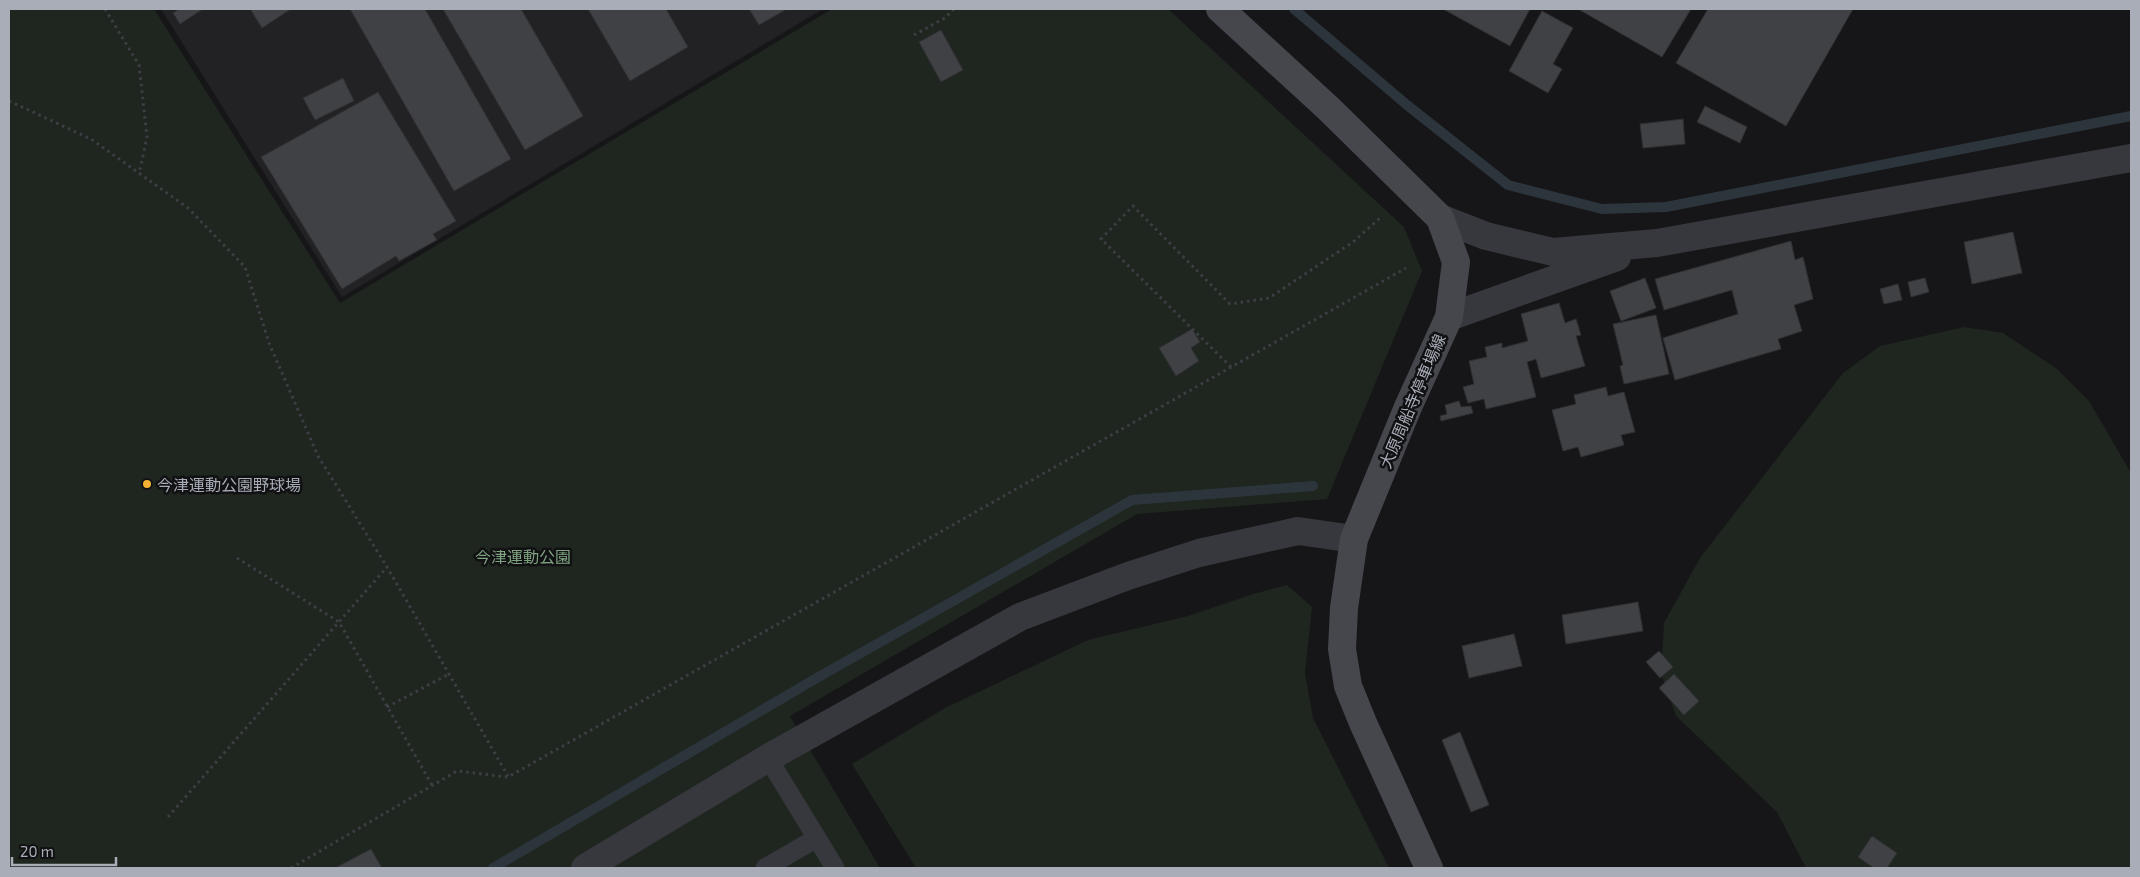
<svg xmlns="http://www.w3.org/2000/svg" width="2140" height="877" viewBox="0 0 2140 877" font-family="'Exo 2','Noto Sans JP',sans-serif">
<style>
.built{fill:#222225}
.green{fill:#1e261f}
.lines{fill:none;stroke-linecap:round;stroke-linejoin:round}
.stream{stroke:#2c353c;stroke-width:10}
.building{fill:#404145;stroke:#303034}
.path{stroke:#3d3f44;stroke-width:3;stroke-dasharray:2.5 4;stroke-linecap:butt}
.service{stroke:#37383d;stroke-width:19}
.minor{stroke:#37383d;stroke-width:28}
.secondary{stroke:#45474d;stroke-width:28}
.poi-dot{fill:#f2b134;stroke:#111113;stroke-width:2}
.labels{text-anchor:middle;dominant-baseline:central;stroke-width:5;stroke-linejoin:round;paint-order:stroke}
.street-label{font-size:16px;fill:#a8adb8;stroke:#111113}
.poi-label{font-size:16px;fill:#a8adb8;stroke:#111113;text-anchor:start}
.park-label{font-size:16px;fill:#7fa381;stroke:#111113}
</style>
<rect width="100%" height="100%" fill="#161618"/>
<!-- built -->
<path class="built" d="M161,9H823L342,297Z"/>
<!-- green -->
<path class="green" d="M9,9H154L340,303L832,9H1168L1404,227L1422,271L1327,499L1137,514L790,716L880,868H9Z
M1964,327L2003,333L2057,369L2089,401L2131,473V868H1806L1777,812L1676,716L1661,674L1664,623L1700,558L1843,373L1880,346Z
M1287,585L1312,607L1305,673L1313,718L1389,868H916L852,764L945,708L1088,640L1188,616L1253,594Z"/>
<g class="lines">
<!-- stream -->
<path class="stream" d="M1294,9L1407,105L1508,185L1602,209L1666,207L2131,116
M493,868L815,679L1132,500L1313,486"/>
</g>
<!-- building -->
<path class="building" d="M179,9H203L180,24L173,13Z
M250,9H291L262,28Z
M350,9H425L511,159L454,191Z
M443,9H521L583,116L525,150Z
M588,9H666L688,47L630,81Z
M749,9H787L759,25Z
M1443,9H1530L1510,46Z
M1578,9H1691L1662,57Z
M1708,9H1853L1786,126L1676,63Z
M1542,11L1573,28L1553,64L1562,69L1548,93L1509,71Z
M941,30L963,70L941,82L919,42Z
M343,78L354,101L315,120L303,98Z
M378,92L456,221L433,234L437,240L399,261L396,256L342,289L261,157Z
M1705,106L1747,127L1740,143L1697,122Z
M1683,119L1685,144L1643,148L1640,124Z
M2013,232L2022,273L1972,284L1964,242Z
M1791,241L1795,260L1803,257L1813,299L1794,305L1802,331L1778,339L1781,349L1675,380L1663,338L1738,314L1732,290L1664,310L1655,279Z
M1645,278L1656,308L1621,321L1610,291Z
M1925,278L1929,292L1911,297L1908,282Z
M1898,284L1902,300L1884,304L1880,289Z
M1559,303L1565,323L1576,319L1581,335L1576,336L1585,366L1541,378L1536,359L1527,362L1536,397L1486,409L1484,399L1468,403L1463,387L1474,384L1469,361L1487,357L1485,347L1502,343V348L1528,341L1521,314Z
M1656,315L1669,374L1624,384L1620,366L1623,365L1613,324Z
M1192,329L1200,342L1191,348L1199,361L1176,376L1159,348Z
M1606,387L1608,396L1624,392L1635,432L1621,435L1624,445L1581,457L1578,447L1563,451L1552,410L1576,404L1574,395Z
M1459,401L1461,407L1471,406L1473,413L1441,421L1440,416L1447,414L1445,405Z
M1638,602L1643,631L1566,644L1562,615Z
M1514,634L1522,666L1469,678L1462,646Z
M1659,651L1673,667L1660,678L1646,662Z
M1674,674L1699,701L1684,715L1659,688Z
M1460,732L1489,805L1471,812L1442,740Z
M1872,836L1897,853L1887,868H1874L1858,857Z
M371,849L382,868H335Z"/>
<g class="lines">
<!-- path -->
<path class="path" d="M105,9L139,65L147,137L139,174
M914,35L945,18L954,9
M9,101L91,139L188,208L245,267L269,343L318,456L387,567L508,776
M1231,367L1101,239L1133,206L1230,304L1269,298L1353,242L1380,218
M237,558L339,622L432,785
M387,707L449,674
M168,817L387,567
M291,868L457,771L508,777L1406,268"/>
<!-- service -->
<path class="service" d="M768,758L835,868
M765,868L817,838"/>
<!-- minor -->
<path class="minor" d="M1440,218L1486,236L1553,252L1657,243L2131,158
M1449,317L1617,257
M585,868L768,758L1020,617L1128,576L1199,553L1298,531L1354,539"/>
<!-- secondary -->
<path class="secondary" d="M1220,9L1328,108L1440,218L1456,262L1449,317L1408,407L1354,539L1344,608L1342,649L1348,686L1363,723L1429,868"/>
</g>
<!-- markers -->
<circle class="poi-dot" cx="147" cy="484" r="5"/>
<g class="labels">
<!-- street labels -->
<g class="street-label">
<text transform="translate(1412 401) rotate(-67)">大原周船寺停車場線</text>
</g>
<!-- poi labels -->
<g class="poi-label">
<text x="157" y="484">今津運動公園野球場</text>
</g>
<!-- park labels -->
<g class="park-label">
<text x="523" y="556">今津運動公園</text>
</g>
</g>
<!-- border -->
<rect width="2140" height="877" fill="none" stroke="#a8adb8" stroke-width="20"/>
<!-- scale -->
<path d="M12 857v8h104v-8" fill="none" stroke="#a8adb8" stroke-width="2.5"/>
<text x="20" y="857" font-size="15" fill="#a8adb8" stroke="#111113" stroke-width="4" paint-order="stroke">20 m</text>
</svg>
